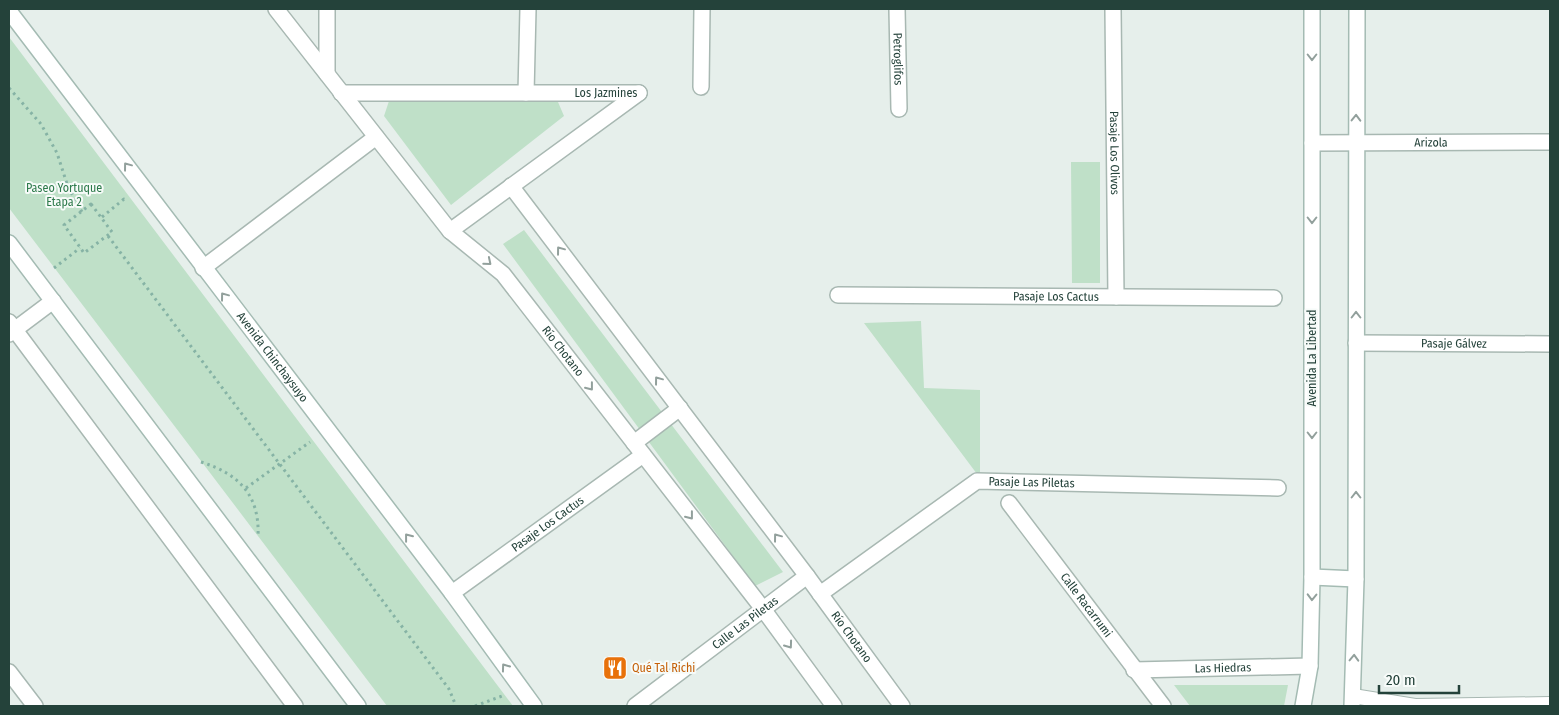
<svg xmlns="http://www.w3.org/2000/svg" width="1559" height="715" viewBox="0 0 1559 715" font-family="'Fira Sans Condensed',sans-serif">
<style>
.green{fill:#bfe0c8}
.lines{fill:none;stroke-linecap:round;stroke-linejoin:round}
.lane-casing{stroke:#a8b8b2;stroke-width:16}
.street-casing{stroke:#a8b8b2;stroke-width:18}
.secondary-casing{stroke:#a4bbb3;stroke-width:18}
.path{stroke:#86b3a5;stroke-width:3;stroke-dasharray:2.5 4;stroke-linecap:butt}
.lane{stroke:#fff;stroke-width:14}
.street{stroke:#fff;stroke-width:15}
.secondary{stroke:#fff;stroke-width:15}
.oneway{stroke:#92a09c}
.labels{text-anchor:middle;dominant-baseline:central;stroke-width:4;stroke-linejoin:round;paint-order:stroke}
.street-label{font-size:12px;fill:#24423a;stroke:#f7fbf9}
.park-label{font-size:12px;fill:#2d7a4b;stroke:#f7fbf9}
.food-label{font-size:12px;fill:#c56008;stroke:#f7fbf9;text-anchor:start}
</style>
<rect width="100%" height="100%" fill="#e6efeb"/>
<!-- green -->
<path class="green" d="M9,37L513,706H387L9,208Z
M389,101L558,102L564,116L451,205L384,116Z
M1071,162H1100V283H1072Z
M524,230L783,572L755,586L503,244Z
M921,321L924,388L980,390V478L864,323Z
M1174,685H1288L1284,706H1190Z"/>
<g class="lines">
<defs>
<path id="lane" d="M1353,696L1415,706L1550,704"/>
<g id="street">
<path id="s1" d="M276,9L450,231L503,274L763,609L834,706"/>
<path d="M327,9V74"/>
<path id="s2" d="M897,9L899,109"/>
<path id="s3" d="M1113,9L1116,297"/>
<path d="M701,87L702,9"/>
<path id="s4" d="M341,93H639"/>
<path d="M526,93L528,9"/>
<path id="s5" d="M1312,143L1550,142"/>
<path id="s6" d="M511,186L807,576L902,706"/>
<path d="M450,231L639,93"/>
<path d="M203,268L376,137"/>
<path id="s7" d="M838,295L1274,298"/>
<path d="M9,322L295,706"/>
<path d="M9,334L53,301"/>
<path id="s8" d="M1356,343L1550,344"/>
<path d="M634,443L680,408"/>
<path id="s9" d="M1009,503L1163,706"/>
<path id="s10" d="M452,593L643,455"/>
<path id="s11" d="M820,594L977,481L1278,488"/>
<path id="s12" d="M1134,670L1310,666"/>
<path d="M9,672L35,706"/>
<path id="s13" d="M635,706L807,576"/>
</g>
<g id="secondary">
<path id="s14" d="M9,11L452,593L534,706"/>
<path d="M9,243L358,706"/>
<path d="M1312,577L1356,579"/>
<path d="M1303,706L1310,666L1312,577V9"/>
<path d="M1352,706L1356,579L1357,9"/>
</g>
</defs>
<!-- lane casing -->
<use href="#lane" class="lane-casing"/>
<!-- street casing -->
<use href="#street" class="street-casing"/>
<!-- secondary casing -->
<use href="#secondary" class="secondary-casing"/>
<!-- path -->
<path class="path" d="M9,88L41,124L57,153L68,187L82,212
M91,204L112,232L84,253L64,225Z
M102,217L124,199L126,201
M108,236L449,689L456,706
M54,268L80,248
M201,462C239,474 260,495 258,537
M246,488L310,442
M475,706L502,696"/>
<!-- lane -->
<use href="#lane" class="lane"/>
<!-- street -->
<use href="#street" class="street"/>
<!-- secondary -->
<use href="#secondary" class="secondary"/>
</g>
<!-- one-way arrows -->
<defs><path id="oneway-chevron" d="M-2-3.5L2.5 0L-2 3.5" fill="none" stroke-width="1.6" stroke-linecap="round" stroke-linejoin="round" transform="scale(1.25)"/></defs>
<g class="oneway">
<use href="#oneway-chevron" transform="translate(1312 57) rotate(90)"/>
<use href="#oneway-chevron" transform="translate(1356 118) rotate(-89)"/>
<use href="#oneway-chevron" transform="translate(127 166) rotate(-127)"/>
<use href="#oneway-chevron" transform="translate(1312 220) rotate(90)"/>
<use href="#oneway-chevron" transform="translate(560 250) rotate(-127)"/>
<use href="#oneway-chevron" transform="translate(488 262) rotate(40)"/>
<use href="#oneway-chevron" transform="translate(224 296) rotate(-127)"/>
<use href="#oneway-chevron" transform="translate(1356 315) rotate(-90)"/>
<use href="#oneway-chevron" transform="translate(658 380) rotate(-127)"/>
<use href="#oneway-chevron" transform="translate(590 387) rotate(52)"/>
<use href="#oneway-chevron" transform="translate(1312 435) rotate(90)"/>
<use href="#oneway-chevron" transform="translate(1356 495) rotate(-90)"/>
<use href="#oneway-chevron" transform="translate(690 516) rotate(52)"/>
<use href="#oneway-chevron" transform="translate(408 537) rotate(-128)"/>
<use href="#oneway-chevron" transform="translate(777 537) rotate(-127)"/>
<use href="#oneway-chevron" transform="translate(1312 597) rotate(91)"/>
<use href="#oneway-chevron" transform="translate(789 645) rotate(54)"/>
<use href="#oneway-chevron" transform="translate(1354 658) rotate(-88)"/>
<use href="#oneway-chevron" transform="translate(505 667) rotate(-126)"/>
</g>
<!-- icons -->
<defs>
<symbol id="restaurant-square" viewBox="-11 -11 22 22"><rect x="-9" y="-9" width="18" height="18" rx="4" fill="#e8710a" stroke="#f7fbf9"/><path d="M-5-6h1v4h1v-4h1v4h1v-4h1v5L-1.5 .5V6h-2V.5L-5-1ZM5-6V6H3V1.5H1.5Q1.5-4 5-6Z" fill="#fff"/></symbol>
</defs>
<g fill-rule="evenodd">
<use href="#restaurant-square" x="601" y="654" width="28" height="28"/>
</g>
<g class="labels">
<!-- street labels -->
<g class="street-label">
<text stroke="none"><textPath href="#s2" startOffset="50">Petroglifos</textPath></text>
<text stroke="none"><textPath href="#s4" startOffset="265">Los Jazmines</textPath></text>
<text stroke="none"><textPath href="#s5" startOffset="119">Arizola</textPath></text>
<text stroke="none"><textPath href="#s3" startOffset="144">Pasaje Los Olivos</textPath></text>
<text stroke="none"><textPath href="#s7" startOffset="218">Pasaje Los Cactus</textPath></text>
<text stroke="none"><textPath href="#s8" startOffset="98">Pasaje Gálvez</textPath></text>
<text stroke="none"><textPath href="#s1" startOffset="448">Río Chotano</textPath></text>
<text stroke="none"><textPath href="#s14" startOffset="435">Avenida Chinchaysuyo</textPath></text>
<text transform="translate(1312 358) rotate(-90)">Avenida La Libertad</text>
<text stroke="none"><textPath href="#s11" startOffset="248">Pasaje Las Piletas</textPath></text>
<text stroke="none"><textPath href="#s10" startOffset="118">Pasaje Los Cactus</textPath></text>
<text stroke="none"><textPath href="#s9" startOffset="128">Calle Racarrumi</textPath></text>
<text stroke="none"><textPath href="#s13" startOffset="138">Calle Las Piletas</textPath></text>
<text stroke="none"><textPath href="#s6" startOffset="565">Río Chotano</textPath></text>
<text stroke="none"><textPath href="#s12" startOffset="89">Las Hiedras</textPath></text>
</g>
<!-- park labels -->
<g class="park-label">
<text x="64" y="188">Paseo Yortuque<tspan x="64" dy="14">Etapa 2</tspan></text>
</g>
<!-- food labels -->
<g class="food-label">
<text x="632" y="668">Qué Tal Richi</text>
</g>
</g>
<!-- border -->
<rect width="1559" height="715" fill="none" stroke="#24423a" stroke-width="20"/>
<!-- scale -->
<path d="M1379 685v8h80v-8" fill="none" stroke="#24423a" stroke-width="2.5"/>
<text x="1386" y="685" font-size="15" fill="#24423a" stroke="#f7fbf9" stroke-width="4" paint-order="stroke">20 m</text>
</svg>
